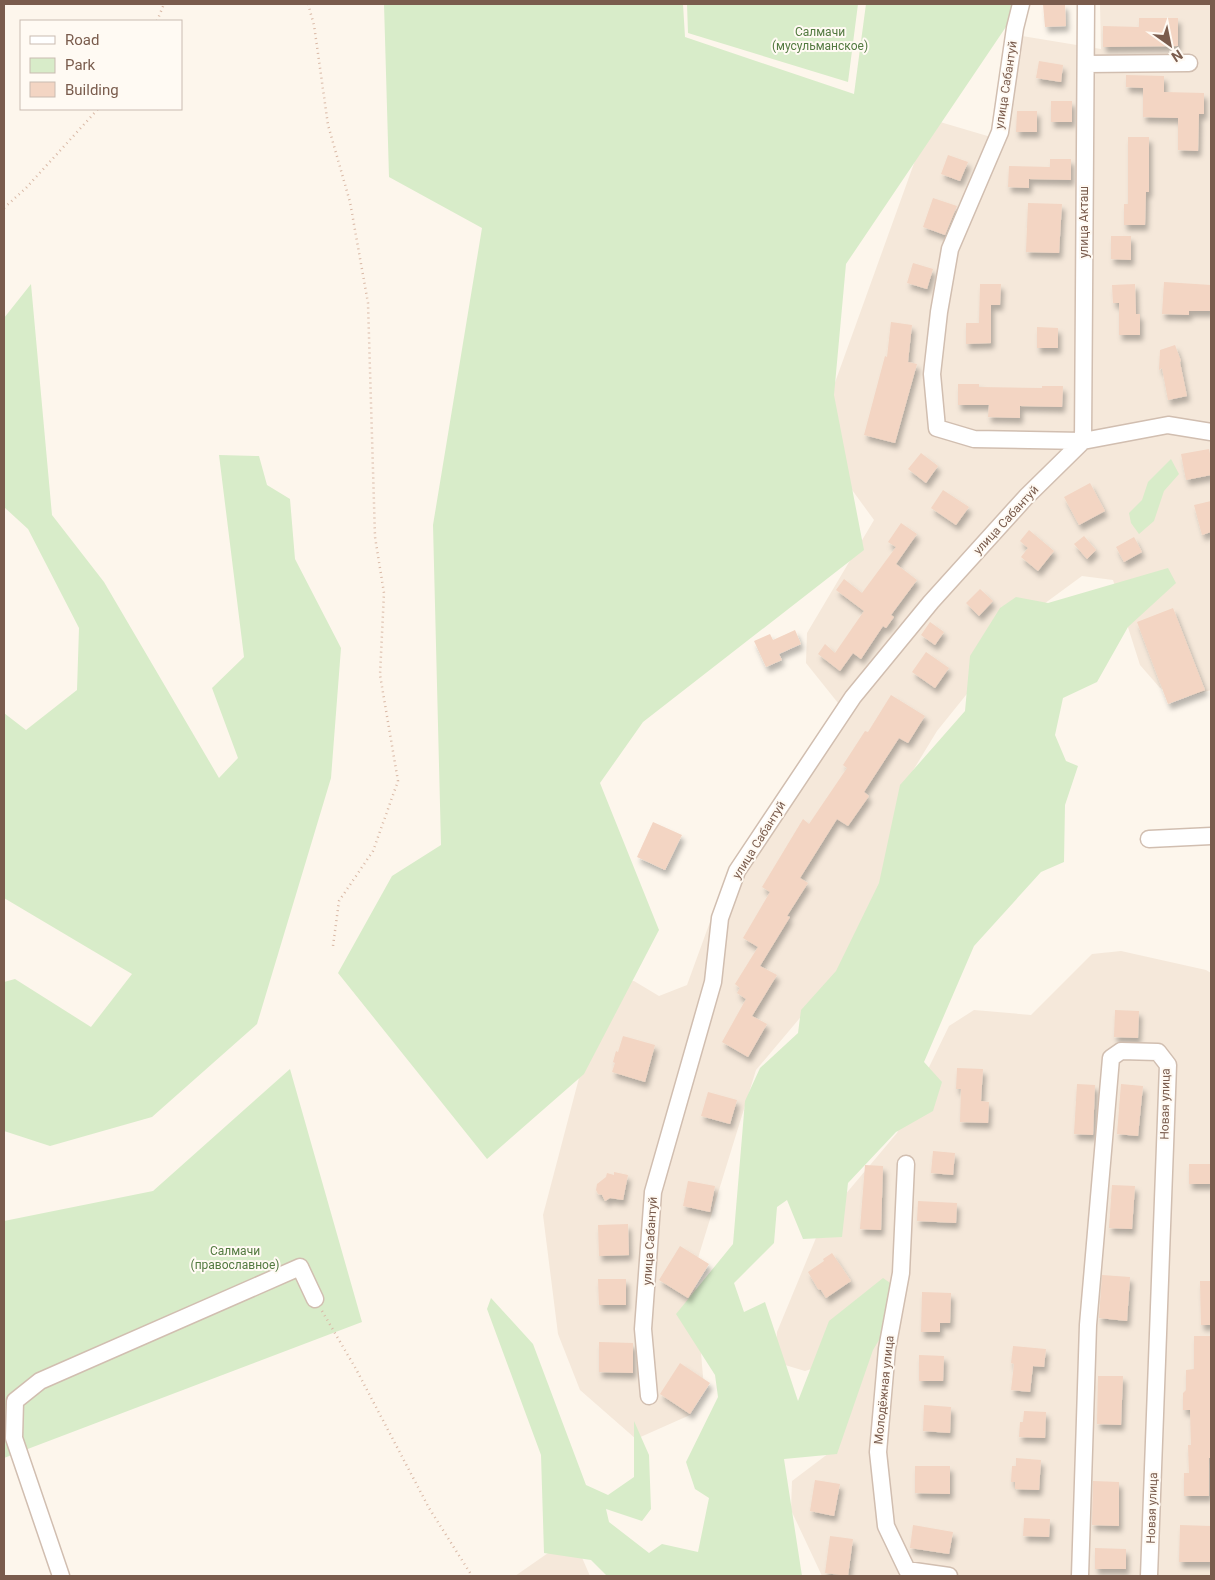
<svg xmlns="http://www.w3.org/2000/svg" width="1215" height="1580" viewBox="0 0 1215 1580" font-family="Roboto,sans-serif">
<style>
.residential{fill:#f5e8da}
.green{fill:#d8ecc9}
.building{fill:#f3d5c3;filter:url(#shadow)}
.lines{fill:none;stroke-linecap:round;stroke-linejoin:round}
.minor-casing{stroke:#d1beb0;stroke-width:19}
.path{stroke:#d9b8a5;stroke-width:2.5;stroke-dasharray:1 4;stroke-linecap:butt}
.minor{stroke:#fff;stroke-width:16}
.labels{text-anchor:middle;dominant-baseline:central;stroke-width:4;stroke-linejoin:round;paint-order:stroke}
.park-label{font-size:12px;fill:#537a41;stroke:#fffaf3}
.street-label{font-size:12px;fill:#7a5c4d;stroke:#fffaf3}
</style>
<defs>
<filter id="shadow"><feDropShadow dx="3" dy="5.5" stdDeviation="2.5" flood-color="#0004"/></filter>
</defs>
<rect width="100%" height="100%" fill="#fdf6ec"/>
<!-- residential -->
<path class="residential" d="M1100,4H1211V690L1190,696L1160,688L1140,665L1113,580L1082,576L1033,612L937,731L906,782L889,869L853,955L756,1070L694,1271L704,1388L690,1415L636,1439L580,1390L558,1334L543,1215L604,983L634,981L659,996L687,985L726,878L842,708L806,663L807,633L874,520L839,472L824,413L930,119L1001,140L1016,35L1101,49Z
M1121,951L1206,970L1211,973V1576H822L791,1510L792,1481L837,1447L834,1362L805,1371L775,1362L777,1332L823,1221L897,1133L949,1026L974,1010L1031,1015L1092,954Z
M551,1551L580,1553L590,1576H515Z"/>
<!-- green -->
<path class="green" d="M384,4H683L685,37L854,94L866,4H1016V12L846,264L834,395L864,550L643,722L600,783L659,930L584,1074L487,1159L338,973L392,876L441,845L433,525L482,228L389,177Z
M687,4H858L848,82L688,33Z
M31,284L52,515L104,582L219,778L238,758L212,688L244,657L219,455L259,456L267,485L290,499L295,559L341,648L331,778L257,1024L152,1117L50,1146L4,1131V982L15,979L91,1027L132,974L4,898V713L26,730L77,690L79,628L28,529L4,507V318Z
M1171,459L1179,474L1164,491L1154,521L1139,534L1131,523L1129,513L1142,500L1148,482Z
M1168,568L1176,583L1128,627L1097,682L1063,698L1055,735L1066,761L1078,766L1065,805L1064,862L1041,872L974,946L924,1062L942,1082L933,1111L896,1132L848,1183L842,1237L803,1239L787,1200L777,1207L774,1243L734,1283L744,1312L765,1302L798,1401L829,1321L883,1278L899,1289L900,1305L873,1350L837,1454L784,1459L802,1576H607L591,1560L544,1553L541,1455L487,1309L491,1298L533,1344L586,1485L608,1495L634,1477V1421L649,1455L651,1509L642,1521L606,1509L609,1522L649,1553L662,1544L698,1552L709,1498L695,1489L686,1462L718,1397L715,1375L676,1314L733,1244L745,1101L760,1068L798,1033L801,1010L836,971L879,883L900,785L965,711L970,656L1000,608L1016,597L1048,603Z
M290,1069L362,1322L4,1458V1221L153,1191Z"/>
<!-- building -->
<path class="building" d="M1043,4H1065L1066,26L1045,27Z
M1139,18H1178V46L1103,47V26L1139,27Z
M1039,61L1063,65L1061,82L1036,78Z
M1126,75L1164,76V92L1204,93V114H1199L1198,151L1178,150V118L1143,117V88L1126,87Z
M1051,101H1072V122H1051Z
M1017,111H1037V132H1016Z
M1128,137H1149V192H1146L1145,225H1124V204H1128Z
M948,155L968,162L960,181L941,174Z
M1050,159H1071V180L1029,179V188L1008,187L1009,166L1050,167Z
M933,198L957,206L945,235L923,227Z
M1028,203L1062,204L1059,253L1026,252Z
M1111,236H1131V260L1111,259Z
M913,263L933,269L927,289L907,283Z
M1164,282L1211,285V311H1189V315L1162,314Z
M980,284H1001L1000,305H991V343L966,344V323H979Z
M1135,284L1136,314H1140V335H1119V303H1113L1112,285Z
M891,322L912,325L908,362L917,364L895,443L864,435L885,356L887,357Z
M1037,327L1058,328V348H1037Z
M1175,345L1181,361L1180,362L1187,396L1168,400L1162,368L1159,370L1160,350Z
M958,384H979V387L1042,388V386H1063L1062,407L1020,406V418L988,417L989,405H958Z
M1209,449L1211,459V475L1186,480L1181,454Z
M921,453L938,466L926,483L908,469Z
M1090,483L1105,511L1079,525L1064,497Z
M943,490L969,507L956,525L931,508Z
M1211,501V532L1202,535L1194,505Z
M901,523L917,534L896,564L917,580L891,615L894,617L886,628L883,626L861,659L853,653L840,671L818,654L825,644L835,653L864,611L836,590L844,579L862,593L896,547L888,542Z
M1029,530L1054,551L1038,571L1021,557L1028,548L1020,541Z
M1084,536L1096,550L1087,559L1074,544Z
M1134,537L1142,552L1124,562L1116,547Z
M980,589L993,601L979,616L966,603Z
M1173,608L1205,690L1168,704L1137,622Z
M930,622L944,632L935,645L921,635Z
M795,630L801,644L779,654L782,660L766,667L754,641L770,634L773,640Z
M926,652L949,668L935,688L912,672Z
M891,695L925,716L908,743L899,738L864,792L869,796L848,826L837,819L800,878L808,883L787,916L790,917L760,966L777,975L752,1016L767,1024L748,1057L722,1042L746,999L737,993L740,988L735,984L758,947L743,938L770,892L762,887L803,819L809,824L847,768L843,765L865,731L868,732Z
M653,822L682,835L665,870L637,857Z
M1115,1010L1139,1011L1138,1038L1114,1037Z
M623,1036L655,1045L645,1082L612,1072L615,1063L613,1062L616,1051L618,1052Z
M957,1068L983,1069L981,1101L989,1102L988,1123L960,1122L961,1089H956Z
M1077,1084L1095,1085L1093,1135L1074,1134Z
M1121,1084L1143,1086L1138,1136L1117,1134Z
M708,1092L737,1100L730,1124L701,1116Z
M933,1151L955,1153L953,1175L931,1173Z
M1189,1164H1211V1184H1189Z
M865,1165L883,1166L881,1230L860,1229Z
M614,1172L628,1175L623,1200L610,1198L605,1201L602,1195L598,1194L596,1190L597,1184L606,1177L607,1173L614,1175Z
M688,1181L715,1186L710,1212L683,1206Z
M1112,1185L1135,1186L1132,1229L1109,1228Z
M918,1201L957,1203L956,1223L917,1221Z
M628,1224L629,1255L599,1256L598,1225Z
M680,1246L709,1264L688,1298L659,1280Z
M832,1253L851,1281L826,1298L821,1290L818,1289L808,1272L824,1261L823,1259Z
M1102,1275L1130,1277L1127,1321L1099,1318Z
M598,1279H626V1305H599Z
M1200,1281H1211V1325H1201Z
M922,1292L951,1293L950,1323H940V1332H921Z
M1194,1336H1211V1458H1209V1496H1184V1473H1189L1188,1445H1191L1190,1410H1183V1393L1186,1390V1370L1194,1369Z
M599,1342L633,1343V1373L599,1372Z
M1013,1346L1046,1349L1044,1367L1033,1366L1030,1392L1011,1390L1014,1364L1011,1363Z
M919,1355L944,1356L943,1381H919Z
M680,1363L710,1383L690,1414L660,1394Z
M1098,1376H1123L1121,1425L1097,1424Z
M924,1405L951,1407L950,1433L923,1431Z
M1024,1411L1046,1412L1045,1438L1019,1437L1020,1422H1023Z
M1016,1458L1041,1460L1039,1490L1015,1489V1482H1011L1012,1466H1016Z
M915,1466H950V1494L915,1493Z
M815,1480L840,1484L834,1516L810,1511Z
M1093,1481L1119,1482V1526L1092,1525Z
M1024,1518L1050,1519L1049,1537L1023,1536Z
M913,1525L953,1532L949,1554L910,1548Z
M1180,1525L1211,1526V1562H1179Z
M830,1536L853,1539L848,1576L825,1573Z
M1095,1548L1126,1549V1569H1095Z"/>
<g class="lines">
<defs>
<path id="minor" d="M1021,4L1015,28L1000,132L950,249L939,312L932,374L937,428L974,439L1083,441L1168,425L1211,432
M1086,64L1189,63
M1149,839L1211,836
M906,1164L901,1273L887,1349L878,1452L886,1526L907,1570L949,1576
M649,1396L643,1329L653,1192L713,982L720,918L737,871L853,697L931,602L1026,497L1083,441L1086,4
M61,1576L14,1438L15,1401L40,1381L300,1267L315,1299
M1080,1576L1088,1325L1111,1058L1121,1051L1158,1052L1168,1065L1149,1576"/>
</defs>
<!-- minor casing -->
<use href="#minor" class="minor-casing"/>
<!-- path -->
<path class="path" d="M308,4L314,25L328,125L350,202L368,303L375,537L384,593L380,675L398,781L373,851L339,901L333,946
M157,21L164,4
M4,208L26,188L98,109
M322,1311L356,1369L429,1508L472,1576"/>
<!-- minor -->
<use href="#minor" class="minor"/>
</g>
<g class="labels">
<!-- park labels -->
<g class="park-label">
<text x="820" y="32">Салмачи<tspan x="820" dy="14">(мусульманское)</tspan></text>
<text x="235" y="1251">Салмачи<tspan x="235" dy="14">(православное)</tspan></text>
</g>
<!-- street labels -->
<g class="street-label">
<text transform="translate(1006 85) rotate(-81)">улица Сабантуй</text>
<text transform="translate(1084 222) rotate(-90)">улица Акташ</text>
<text transform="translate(1006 520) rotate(-47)">улица Сабантуй</text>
<text transform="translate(759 840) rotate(-58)">улица Сабантуй</text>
<text transform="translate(1165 1104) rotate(-89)">Новая улица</text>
<text transform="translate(650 1241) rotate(-86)">улица Сабантуй</text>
<text transform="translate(884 1390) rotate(-84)">Молодёжная улица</text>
<text transform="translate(1152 1508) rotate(-88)">Новая улица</text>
</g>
</g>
<!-- border -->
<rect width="1215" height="1580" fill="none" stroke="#7a5c4d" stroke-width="10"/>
<!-- legend -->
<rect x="20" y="20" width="162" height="90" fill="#fffaf3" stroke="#cabbb1"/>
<rect x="30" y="36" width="25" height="8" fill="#ffffff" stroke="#cabbb1"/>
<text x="65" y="45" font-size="15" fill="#7a5c4d">Road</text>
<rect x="30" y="58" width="25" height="15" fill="#d8ecc9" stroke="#cabbb1"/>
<text x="65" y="70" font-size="15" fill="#7a5c4d">Park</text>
<rect x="30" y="82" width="25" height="15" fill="#f3d5c3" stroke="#cabbb1"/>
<text x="65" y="95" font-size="15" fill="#7a5c4d">Building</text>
<!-- north arrow -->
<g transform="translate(1170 45) rotate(147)" stroke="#fffaf3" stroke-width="4" paint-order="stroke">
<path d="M0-4L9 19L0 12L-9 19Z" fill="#7a5c4d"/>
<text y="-8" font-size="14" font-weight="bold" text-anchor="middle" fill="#7a5c4d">N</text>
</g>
</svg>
